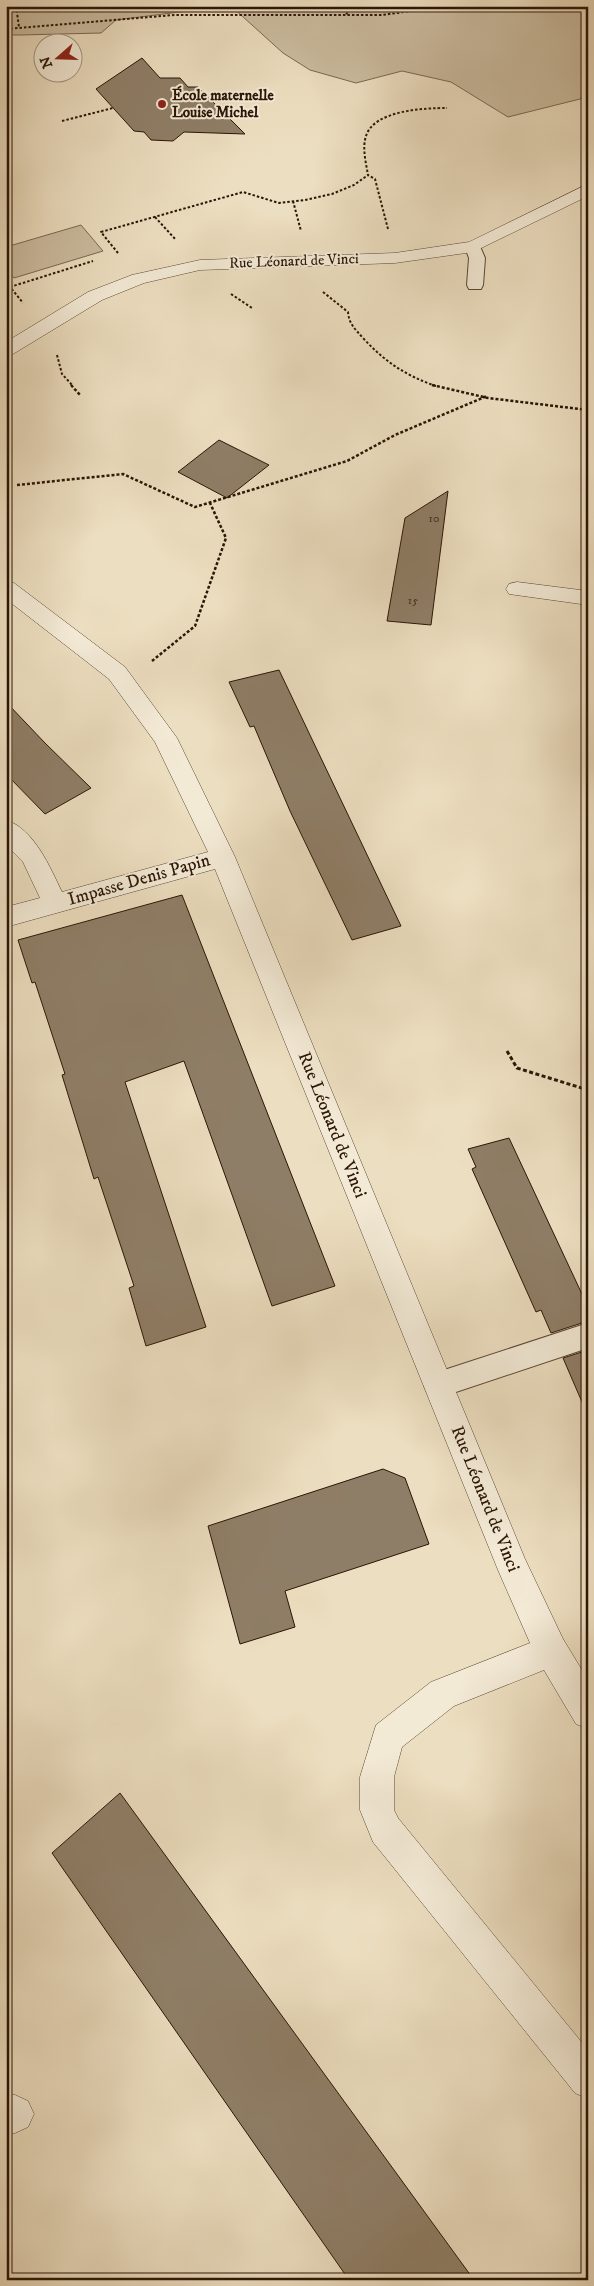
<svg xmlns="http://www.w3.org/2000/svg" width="594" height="2286" viewBox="0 0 594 2286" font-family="'IM FELL DW Pica',serif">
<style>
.green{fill:#cbbca0;stroke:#7a6853}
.building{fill:#8f7e67;stroke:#2a1506}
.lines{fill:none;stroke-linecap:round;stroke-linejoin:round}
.lane-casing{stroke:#5a4734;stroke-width:2}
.street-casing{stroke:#5a4734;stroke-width:1}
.path-far2{stroke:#2a1506;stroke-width:2;stroke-dasharray:2.5 2;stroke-linecap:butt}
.path-far1{stroke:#2a1506;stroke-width:2.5;stroke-dasharray:3 2;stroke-linecap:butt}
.path{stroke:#2a1506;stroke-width:3;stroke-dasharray:4 2.5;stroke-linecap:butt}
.lane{fill:#f3ead6;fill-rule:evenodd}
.street{fill:#f3ead6;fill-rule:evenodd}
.poi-dot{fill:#8f2418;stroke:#f3ead6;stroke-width:2}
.labels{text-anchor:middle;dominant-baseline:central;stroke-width:4;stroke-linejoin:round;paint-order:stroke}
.far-number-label{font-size:12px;fill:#432f1e}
.far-poi-label{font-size:15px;font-weight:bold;fill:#2a1506;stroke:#f3ead6;text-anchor:start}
.far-street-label{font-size:15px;fill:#2a1506;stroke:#f3ead6}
.street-label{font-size:18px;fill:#2a1506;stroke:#f3ead6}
</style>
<rect width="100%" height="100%" fill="#ecdec0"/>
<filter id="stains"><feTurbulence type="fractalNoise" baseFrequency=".004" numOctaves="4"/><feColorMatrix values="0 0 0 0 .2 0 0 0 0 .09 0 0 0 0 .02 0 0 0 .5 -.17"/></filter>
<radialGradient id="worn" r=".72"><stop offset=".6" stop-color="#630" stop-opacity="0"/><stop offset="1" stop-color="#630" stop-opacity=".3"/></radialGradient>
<!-- green -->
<path class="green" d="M6,6H227L116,20L101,33L20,35H6Z
M231,6H588V20H586L588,24V97L508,117L451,82L402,71L356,83L310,70L283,53Z
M81,225L103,251L14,278L6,268V247Z"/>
<!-- building -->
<path class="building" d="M142,58L160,78H180L188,87H198L245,134L184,132L173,141L151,140L144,132L134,131L96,89Z
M219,440L269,465L227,498L178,472Z
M448,491L431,625L387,621L405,518Z
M279,670L401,926L352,940L290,811L254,726L250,727L229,682Z
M6,702L45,743L91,788L45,814L6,774Z
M182,895L335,1286L272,1306L184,1061L125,1082L206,1327L146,1346L129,1288L134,1286L98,1177L94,1179L62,1075L65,1074L35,982L32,983L18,940Z
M509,1138L588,1307V1321L551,1333L541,1310L536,1312L472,1169L476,1167L468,1149Z
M588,1350V1416L563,1358Z
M383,1469L405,1478L429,1544L285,1591L295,1627L240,1644L208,1526Z
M120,1793L474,2280H349L52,1853Z"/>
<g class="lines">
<defs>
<path id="lane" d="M473,242L479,244L485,258L483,285L481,289H469L467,285L469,258L465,247L467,244Z
M588,1323V1348L438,1398L428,1394L424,1385L428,1376L438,1372Z"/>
<path id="street" d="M588,184V196L473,252L395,263L200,270L144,283L102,300L13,354L6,356V342L88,292L132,275L200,260L395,253L469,242Z
M6,581L14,583L125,667L177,738L235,857L525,1559L563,1639L588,1680V1729L576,1724L544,1670L454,1706L402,1747L394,1777V1810L398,1818L588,2050V2099L575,2093L373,1842L360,1810V1777L376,1725L431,1682L530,1643L498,1570L215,869L6,927V907L40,898L23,862L6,845V820C34,829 50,867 62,892L208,852L155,742L109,679L6,599Z
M517,582L588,591V605L509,594L506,589L509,584Z
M6,2095H15L28,2101L34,2114L28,2127L15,2133H6Z"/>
</defs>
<!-- lane casing -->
<use href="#lane" class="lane-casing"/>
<!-- street casing -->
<use href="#street" class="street-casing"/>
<!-- path-far2 -->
<path class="path-far2" d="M16,6L19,27
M346,14L354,6
M6,29L174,15H382L448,6
M62,121L113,108
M293,201L301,231
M155,217L176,240
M388,229L375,179L368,175C366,163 362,148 366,136C374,110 425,108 447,108
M118,253L101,232L243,192L279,203L305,200L332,194L354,185L368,175
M6,282L23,303
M10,287L93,261
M323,292L348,312C349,324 355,329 363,338C384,361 406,376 436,386
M231,294L252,308
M57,355L62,374L73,386"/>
<!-- path-far1 -->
<path class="path-far1" d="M71,385L80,395
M432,385L488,398L588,410
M17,485L123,474L195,507L347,461L395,435L487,396
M152,661L195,626L226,538L210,503"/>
<!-- path -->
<path class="path" d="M507,1051L517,1068L588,1090"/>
<!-- lane -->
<use href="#lane" class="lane"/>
<!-- street -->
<use href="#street" class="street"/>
</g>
<!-- markers -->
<circle class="poi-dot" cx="162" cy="104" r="5"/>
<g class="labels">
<!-- far-number labels -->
<g class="far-number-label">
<text x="434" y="518">10</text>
<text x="413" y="600">15</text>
</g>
<!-- far-poi labels -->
<g class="far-poi-label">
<text x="172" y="95">École maternelle<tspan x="172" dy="17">Louise Michel</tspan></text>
</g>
<!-- far-street labels -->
<g class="far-street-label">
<text transform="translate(294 261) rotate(-2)">Rue Léonard de Vinci</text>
</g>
<!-- street labels -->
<g class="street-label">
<text transform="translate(139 880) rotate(-16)">Impasse Denis Papin</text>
<text transform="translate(332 1125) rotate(68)">Rue Léonard de Vinci</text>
<text transform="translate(485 1499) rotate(68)">Rue Léonard de Vinci</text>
</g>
</g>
<!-- margin -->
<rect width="594" height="2286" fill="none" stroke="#ecdec0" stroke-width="25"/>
<rect x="8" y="8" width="579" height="2271" fill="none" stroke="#2a1506" stroke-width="2.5"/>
<rect x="12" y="12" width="569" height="2261" fill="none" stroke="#2a1506"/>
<!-- north arrow -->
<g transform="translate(58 58) rotate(250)"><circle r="24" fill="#f3ead6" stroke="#a39583"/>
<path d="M0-4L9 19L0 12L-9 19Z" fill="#8f2418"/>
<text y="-8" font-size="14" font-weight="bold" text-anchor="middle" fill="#2a1506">N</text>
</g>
<rect width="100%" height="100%" filter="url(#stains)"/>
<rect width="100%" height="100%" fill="url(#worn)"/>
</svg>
